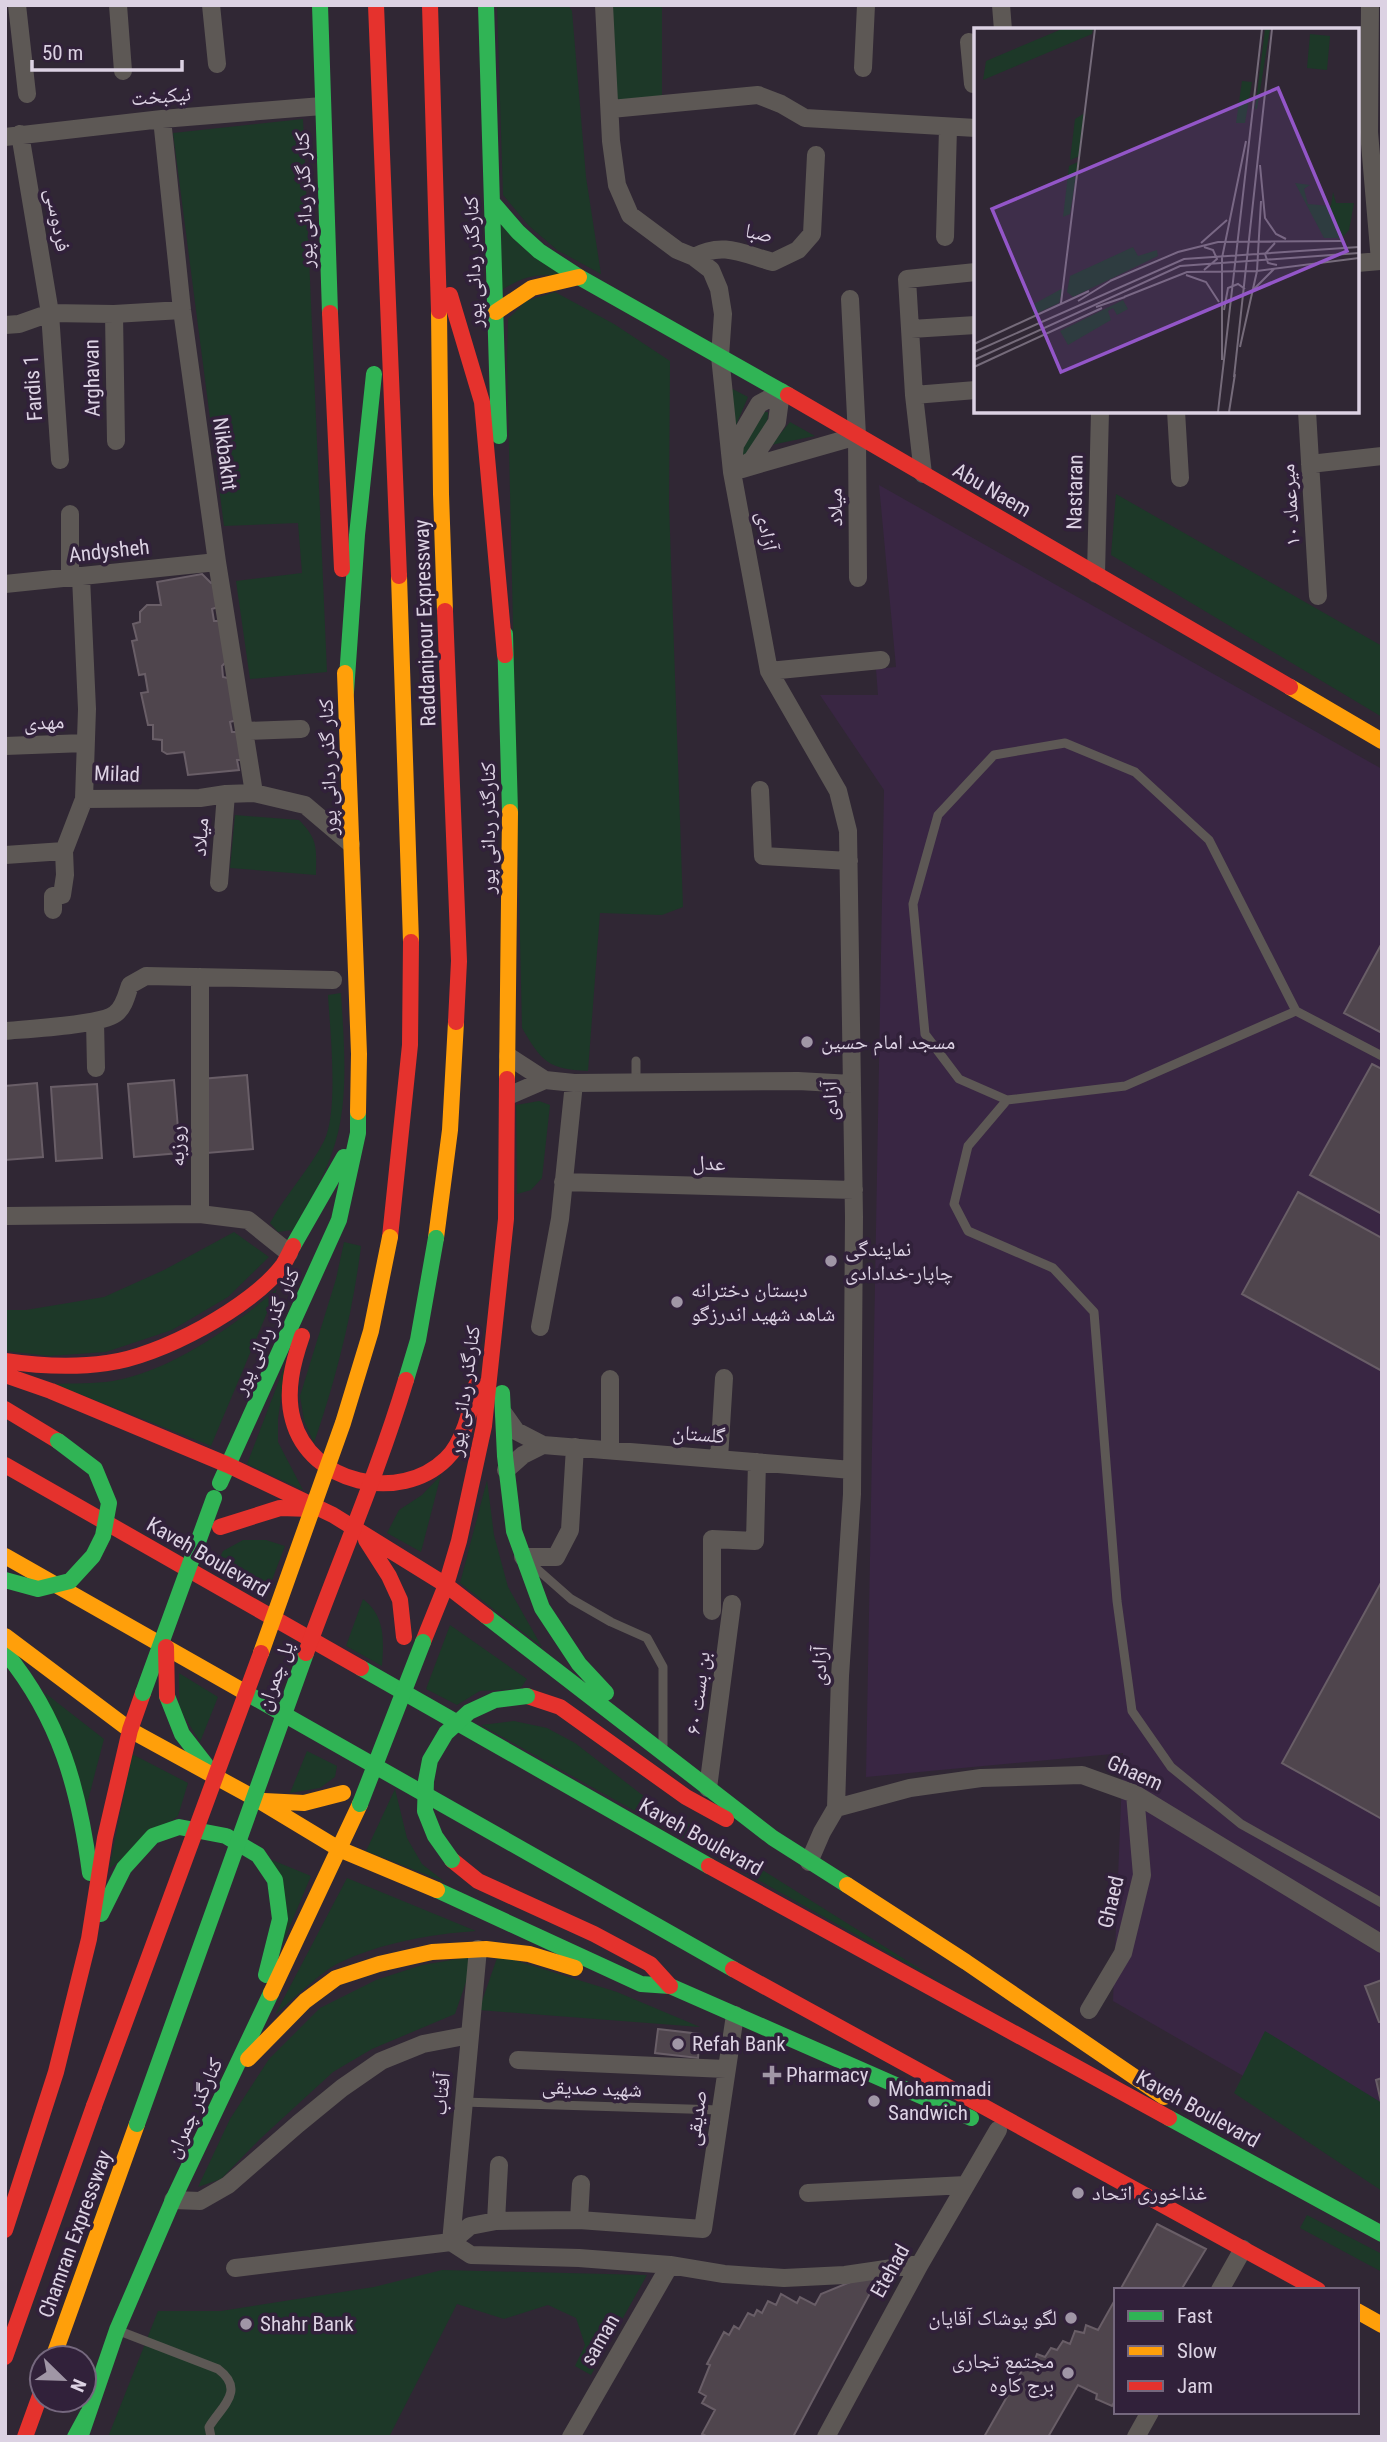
<svg xmlns="http://www.w3.org/2000/svg" width="1387" height="2442" viewBox="0 0 1387 2442" font-family="'Roboto Condensed','Noto Naskh Arabic',sans-serif">
<style>
.built{fill:#392643}
.green{fill:#1d3828}
.building{fill:#4f454d;stroke:#695e67;stroke-width:2}
.lines{fill:none;stroke-linecap:round;stroke-linejoin:round}
.lane{stroke:#5d5855;stroke-width:9}
.street{stroke:#5d5855;stroke-width:18}
.fast{stroke:#30b455;stroke-width:16}
.slow{stroke:#ff9f0a;stroke-width:16}
.jam{stroke:#e5322d;stroke-width:16}
.fast-bridge{stroke:#30b455;stroke-width:16}
.slow-bridge{stroke:#ff9f0a;stroke-width:16}
.jam-bridge{stroke:#e5322d;stroke-width:16}
.poi-dot{fill:#a096a6;stroke:#31213a;stroke-width:2.5}
.labels{text-anchor:middle;dominant-baseline:central;stroke-width:7;stroke-linejoin:round;paint-order:stroke}
.street-label{font-size:21px;fill:#dcd2e3;stroke:#31213a}
.poi-label{font-size:21px;fill:#dcd2e3;stroke:#31213a;text-anchor:start}
.inset-road{fill:none;stroke:#756b7a;stroke-width:2}
.view{fill:#9356c8;fill-opacity:0.15;stroke:#9356c8;stroke-width:3.5}
.inset-edge{fill:none;stroke:#dcd2e3;stroke-width:3.5}
</style>
<rect width="100%" height="100%" fill="#302734"/>
<!-- built -->
<path class="built" d="M879,485L1382,769V2156L1113,2001L1123,1753L866,1777L884,790L820,695H878L876,669L896,667Z"/>
<!-- green -->
<path class="green" d="M497,5H568L572,11L586,177L601,274L557,250L529,226L503,195Z
M612,5H662V100L604,99L598,58V19Z
M303,119L327,672L250,679L236,581L302,573L298,523L224,526L173,133Z
M501,225L564,276C538,274 525,275 502,290Z
M555,292L614,324L670,361L669,504L683,907L662,915L600,913L588,1071C548,1069 542,1062 522,1028L507,358L508,319L526,301Z
M725,385L748,397L731,437Z
M761,412H768C769,427 754,452 740,457L741,446Z
M790,422L815,436L771,445Z
M1116,494L1382,646V717L1111,555Z
M235,815L299,820C319,840 316,849 316,875L230,868Z
M341,993C344,1045 350,1104 332,1153C323,1180 306,1205 293,1230L278,1232L270,1223C286,1194 309,1170 324,1141C339,1111 330,1030 328,995Z
M539,1101L550,1105L542,1178L531,1190L517,1194L516,1105Z
M234,1232L269,1257L228,1297L172,1330L106,1352L49,1356L5,1351V1310H26L104,1297L164,1270Z
M344,1242L361,1246C353,1312 336,1379 314,1443L304,1421L300,1396L336,1279Z
M277,1289L211,1446L54,1384C73,1383 94,1384 113,1381C173,1370 232,1327 277,1289Z
M286,1362L278,1419V1442L303,1490L247,1464Z
M441,1475L421,1552L387,1533L399,1510L422,1495Z
M487,1480L494,1535L508,1587L542,1647L460,1583Z
M243,1540H266L285,1546L266,1596L213,1572L223,1551Z
M363,1599C385,1616 384,1639 382,1666L346,1646Z
M450,1625L527,1679L520,1689L480,1691L457,1705L426,1689Z
M179,1673L218,1697L200,1742L179,1708Z
M45,1693L104,1739L87,1804Z
M514,1721L547,1728L575,1743L641,1794L944,1984L481,1725Z
M307,1751L337,1766L335,1777L320,1788L290,1793Z
M132,1754L188,1783L178,1816L109,1869Z
M395,1789L407,1838L422,1864L445,1882L366,1851Z
M272,1860L311,1876L282,1945Z
M347,1878L476,1931C431,1934 380,1943 339,1963C322,1971 291,2001 275,2015Z
M498,1955L617,1992L700,2027L479,2010Z
M475,1956L455,2014L372,2049L333,2072L260,2139L221,2179L198,2187L230,2119L269,2059L320,2008L376,1980L422,1965Z
M1265,2031L1382,2103V2191L1234,2093Z
M1307,2215L1382,2254V2272L1300,2228Z
M442,2270L647,2275L591,2375L575,2366L585,2345L576,2318L548,2305L504,2319L457,2304L389,2437H108L158,2311H221L374,2287Z"/>
<!-- building -->
<path class="building" d="M202,574L211,583L216,582L221,606L212,609L214,621H221L229,659L222,666L223,677L232,679L237,720L230,722L232,732H241L244,760H237L239,770L188,775L184,752L167,754L162,751V740L153,739V725H148L141,693L148,692L145,674L139,675L132,641L137,640L133,624L140,622V612L147,605H161L157,582Z
M1382,943V1033L1344,1013Z
M1372,1064L1382,1069V1214L1310,1175Z
M247,1075L253,1149L207,1153L201,1079Z
M174,1080L180,1153L134,1157L128,1084Z
M37,1083L43,1157L5,1160V1086Z
M97,1084L102,1158L56,1161L51,1087Z
M1298,1192L1382,1238V1371L1242,1294Z
M1382,1581V1819L1282,1763Z
M1382,1980V2022H1379L1365,1986Z
M658,2029L700,2034L698,2058L655,2053Z
M1382,2078V2101L1381,2102L1376,2080Z
M1157,2224L1206,2249L1181,2290H1120Z
M865,2276L873,2277L876,2282L793,2437H708L702,2434L715,2410L702,2403L706,2396L699,2392L710,2365L707,2364L724,2332L729,2335L734,2326L739,2329L748,2313L754,2316L757,2310L762,2313L768,2301L776,2305L781,2294L797,2303L800,2297L815,2305L821,2294Z
M1116,2298V2399L1112,2406L1096,2399L1097,2394L1078,2385L1048,2437H984L1028,2360L1034,2362L1037,2354L1045,2357L1051,2348L1057,2350L1063,2341L1070,2344L1075,2331L1084,2333L1086,2325L1098,2330Z"/>
<g class="lines">
<!-- lane -->
<path class="lane" d="M1382,1056L1296,1011L1125,1086L1007,1100L968,1146L954,1204L968,1231L1053,1268L1094,1312L1117,1601L1132,1711L1171,1767L1241,1824L1382,1903
M636,1061V1081
M1007,1100L959,1079L925,1034L913,904L938,815L994,755L1065,743L1135,772L1209,840L1296,1011
M537,1569L571,1599L611,1622L647,1638L663,1667V1745
M463,2102L720,2110
M122,2332L218,2369C246,2390 222,2406 209,2427L211,2437"/>
<!-- street -->
<path class="street" d="M17,5L27,94
M118,5L123,71
M211,5L217,64
M604,5L611,141L617,185L630,215L677,250L694,257L711,270L719,289L723,314L720,356L732,472L769,671L838,791L848,831L854,1217L852,1494L840,1676L836,1808L822,1832L809,1862
M1001,5L1003,30
M969,42L973,84
M863,68L866,5
M611,109L758,95L781,104L805,118L976,128
M162,119L182,310L217,562L254,793
M20,134L50,313L60,460
M5,137L162,119L322,106
M945,237L948,128
M694,257C723,241 743,254 773,262L798,250L812,234L816,155
M1357,263L1380,261L1369,132L1370,5
M850,299L857,436L858,578
M114,314L116,441
M5,325L19,324L50,313L114,314L182,310
M911,329L976,325
M781,392L777,422L752,460L732,472L735,445L759,404Z
M914,395L976,390
M1176,411L1180,478
M1307,411L1318,596
M1310,464L1382,456
M742,469L857,436
M923,474L914,395L907,279L976,272
M70,514V572L81,577L87,709L84,799L200,798L226,794L254,793L305,805L351,844
M1096,574L1100,411
M5,584L217,562
M769,671L881,660
M245,731L301,729
M5,746L85,743
M760,790L763,856L849,861
M5,855L64,851L84,799
M219,883L226,794
M53,910V896L62,895L65,875L64,851
M200,977V1214L248,1220L289,1253
M95,1021L96,1068
M5,1031C26,1029 101,1025 115,1014C124,1008 127,994 130,985L146,976L333,980
M508,1056L545,1080
M508,1096L545,1080L574,1083L798,1081L852,1084
M563,1182L854,1190
M5,1216L200,1214
M540,1327L560,1219L574,1083
M610,1379V1450
M504,1414L516,1431L543,1445L852,1470
M719,1459L724,1378
M506,1470L523,1455L543,1445
M523,1557H556L570,1530L575,1447
M712,1611V1539L755,1541L757,1462
M708,1788L732,1604
M836,1808L910,1788L981,1778L1082,1775L1135,1794L1382,1944
M1089,2010L1123,1953L1142,1875L1135,1794
M518,2060L726,2069
M808,2193L966,2185
M173,2200L200,2201L228,2185L298,2124L342,2088L381,2061L423,2044L470,2035
M579,2220L581,2184
M496,2221L499,2165
M451,2242L471,2255L579,2258L670,2265L724,2274L784,2278L845,2275L920,2264
M451,2242L478,1949
M235,2268L451,2242L470,2226L496,2221L579,2220L703,2229L735,2015
M1220,2290L1243,2249
M571,2437L670,2265
M826,2437L920,2264L998,2130
M1136,2437L1150,2412"/>
<!-- fast -->
<path class="fast" d="M320,5L330,313
M486,5L499,436
M492,202L518,232L539,251L579,277L788,395
M505,634L510,812
M346,692L357,535L374,374
M293,1246L344,1157
M502,1393L505,1456L514,1531L542,1608L579,1664L606,1693
M220,1483L339,1220L358,1133V1112
M486,1616L773,1838L847,1885
M5,1652C60,1719 79,1789 90,1873
M361,1668L709,1866
M241,1690L733,1969
M167,1696L182,1734L206,1765
M437,1890L641,1984L670,1986L971,2118
M101,1914L124,1868L153,1836L179,1827L226,1836L258,1855L275,1880L280,1919L266,1975
M1169,2118L1382,2234
M82,2432L117,2330L173,2200L271,1993
M75,2437L88,2413"/>
<!-- slow -->
<path class="slow" d="M439,311L441,494L445,611
M496,312L532,288L579,277
M399,576L411,942
M345,673L359,1054L358,1112
M1290,687L1382,741
M507,1079L510,812
M436,1238L450,1130L456,1022
M5,1556L241,1690
M5,1636L130,1730L258,1800L339,1849L437,1890
M264,1801L304,1803L343,1793
M847,1885L966,1962L1164,2097
M271,1993L360,1804
M248,2059L305,2001L336,1978L379,1964L432,1952L486,1949L529,1954L575,1968
M1357,2311L1382,2325
M53,2358L137,2124"/>
<!-- jam -->
<path class="jam" d="M376,5L399,576
M430,5L439,311
M450,295L482,402L505,655
M330,313L342,569
M788,395L1290,687
M445,611L459,961L456,1022
M390,1237L410,1045L411,942
M302,1336C293,1362 285,1392 293,1420C310,1484 400,1504 446,1459C464,1442 471,1408 476,1385
M5,1361C39,1366 72,1368 107,1363C159,1357 252,1307 283,1265C287,1259 290,1252 293,1246
M5,1375L51,1391L228,1465L333,1515L446,1585L486,1616
M5,1409L58,1441
M5,1465L361,1668
M220,1527L280,1508L311,1509
M366,1540L389,1576L400,1600L404,1637
M423,1642L446,1585L459,1541L484,1426L506,1219L507,1079
M527,1696L560,1707L686,1797L726,1819
M452,1860L478,1881L594,1934L650,1964L670,1986
M709,1866L1169,2118
M733,1969L1318,2290
M5,2230L56,2072L89,1939L105,1838L130,1730L143,1693
M5,2357L94,2106
M25,2437L42,2390"/>
<!-- fast-bridge -->
<path class="fast-bridge" d="M406,1380L418,1340L436,1238
M5,1580L38,1589L70,1581L93,1556L103,1536L109,1503L95,1469L58,1441
M143,1693L214,1498
M360,1804L423,1642
M452,1860L435,1836L425,1811L426,1781L430,1760L446,1733L469,1712L495,1700L527,1696
M137,2124L306,1653"/>
<!-- slow-bridge -->
<path class="slow-bridge" d="M261,1653L343,1423L371,1331L390,1237"/>
<!-- jam-bridge -->
<path class="jam-bridge" d="M166,1647L167,1696
M306,1653C339,1562 378,1473 406,1380
M94,2106L261,1653"/>
</g>
<!-- markers -->
<g class="poi-dot">
<circle cx="807" cy="1042" r="7"/>
<circle cx="831" cy="1261" r="7"/>
<circle cx="677" cy="1302" r="7"/>
<circle cx="678" cy="2044" r="7"/>
<path d="M768.5 2064.5h7v7h7v7h-7v7h-7v-7h-7v-7h7z"/>
<circle cx="874" cy="2101" r="7"/>
<circle cx="1078" cy="2193" r="7"/>
<circle cx="1071" cy="2318" r="7"/>
<circle cx="246" cy="2324" r="7"/>
<circle cx="1068" cy="2373" r="7"/>
</g>
<g class="labels">
<!-- street labels -->
<g class="street-label">
<text transform="translate(161 96) rotate(-5)">نیکبخت</text>
<text transform="translate(304 200) rotate(-92)">کنار گذر ردانی پور</text>
<text transform="translate(58 220) rotate(80)">فردوسی</text>
<text transform="translate(759 233) rotate(12)">صبا</text>
<text transform="translate(473 262) rotate(-92)">کنارگذر ردانی پور</text>
<text transform="translate(92 378) rotate(-91)">Arghavan</text>
<text transform="translate(33 388) rotate(-94)">Fardis 1</text>
<text transform="translate(225 454) rotate(82)">Nikbakht</text>
<text transform="translate(992 490) rotate(30)">Abu Naem</text>
<text transform="translate(1075 492) rotate(-89)">Nastaran</text>
<text transform="translate(1290 505) rotate(-94)">میرعماد ۱۰</text>
<text transform="translate(835 507) rotate(-91)">میلاد</text>
<text transform="translate(767 531) rotate(80)">آزادی</text>
<text transform="translate(109 551) rotate(-6)">Andysheh</text>
<text transform="translate(425 623) rotate(-92)">Raddanipour Expressway</text>
<text transform="translate(44 722) rotate(-2)">مهدی</text>
<text transform="translate(328 767) rotate(-92)">کنار گذر ردانی پور</text>
<text transform="translate(117 774) rotate(2)">Milad</text>
<text transform="translate(488 828) rotate(-90)">کنارگذر ردانی پور</text>
<text transform="translate(200 837) rotate(-86)">میلاد</text>
<text transform="translate(830 1101) rotate(-91)">آزادی</text>
<text transform="translate(177 1146) rotate(-90)">روزبه</text>
<text transform="translate(709 1163) rotate(2)">عدل</text>
<text transform="translate(266 1331) rotate(-66)">کنار گذر ردانی پور</text>
<text transform="translate(464 1391) rotate(-82)">کنارگذر ردانی پور</text>
<text transform="translate(699 1434) rotate(5)">گلستان</text>
<text transform="translate(208 1557) rotate(30)">Kaveh Boulevard</text>
<text transform="translate(819 1666) rotate(-87)">آزادی</text>
<text transform="translate(275 1676) rotate(-70)">پل چمران</text>
<text transform="translate(698 1693) rotate(-83)">بن بست ۶۰</text>
<text transform="translate(1135 1773) rotate(24)">Ghaem</text>
<text transform="translate(701 1837) rotate(29)">Kaveh Boulevard</text>
<text transform="translate(1111 1902) rotate(-77)">Ghaed</text>
<text transform="translate(592 2088) rotate(2)">شهید صدیقی</text>
<text transform="translate(441 2094) rotate(-85)">آفتاب</text>
<text transform="translate(194 2108) rotate(-65)">کنارگذر چمران</text>
<text transform="translate(1198 2109) rotate(29)">Kaveh Boulevard</text>
<text transform="translate(696 2118) rotate(-82)">صدیقی</text>
<text transform="translate(75 2234) rotate(-70)">Chamran Expressway</text>
<text transform="translate(890 2271) rotate(-61)">Etehad</text>
<text transform="translate(600 2340) rotate(-60)">saman</text>
</g>
<!-- poi labels -->
<g class="poi-label">
<text x="821" y="1042">مسجد امام حسین</text>
<text x="845" y="1249">نمایندگی<tspan x="845" dy="24">چاپار-خدادادی</tspan></text>
<text x="691" y="1290">دبستان دخترانه<tspan x="691" dy="24">شاهد شهید اندرزگو</tspan></text>
<text x="692" y="2044">Refah Bank</text>
<text x="786" y="2075">Pharmacy</text>
<text x="888" y="2089">Mohammadi<tspan x="888" dy="24">Sandwich</tspan></text>
<text x="1092" y="2193">غذاخوری اتحاد</text>
<text x="1057" y="2318" text-anchor="end">لگو پوشاک آقایان</text>
<text x="260" y="2324">Shahr Bank</text>
<text x="1054" y="2361" text-anchor="end">مجتمع تجاری<tspan x="1054" dy="24">برج کاوه</tspan></text>
</g>
</g>
<!-- overview -->
<g transform="translate(974 28)">
<rect width="385" height="385" fill="#302734"/>
<path d="M88,1H119L118,6L9,52L12,33ZM291,1H296L283,81H281ZM336,6L356,8L353,42L333,40ZM268,53L278,54L271,95H262ZM111,85L106,128L96,132L101,91ZM104,134L96,186L89,189L95,138ZM321,155L336,157L330,161L334,176L357,178L359,164L362,175H380L375,202L368,210H350ZM159,219L164,228L183,222L184,228L99,269L93,264L96,248ZM89,260L85,275L59,287L60,276ZM149,272L154,281L143,287L139,280L134,283L137,292L94,317L86,303Z" fill="#1d3828"/>
<path class="inset-road" d="M286,137L291,190L302,206L312,211M227,215L253,192M301,215L291,226L294,235L303,237M230,219L239,222L243,231L230,242M212,247L232,254L245,274M136,253L204,224L244,214L368,213M280,261L300,241M150,269L213,244L283,243L385,230M104,273L138,252M87,275L121,1M122,279L151,269M250,282L254,260L264,256L271,261M0,316L115,263M266,319L283,243L287,173M0,324L210,231L385,219M0,332L206,238L385,225M248,332V230L272,113M0,339L128,280M260,349L298,1M244,384L288,1M255,384L261,346"/>
<path class="view" d="M304,60L373,223L87,344L18,181Z"/>
<rect width="385" height="385" class="inset-edge"/>
</g>
<!-- border -->
<rect width="1387" height="2442" fill="none" stroke="#dcd2e3" stroke-width="14"/>
<!-- legend -->
<rect x="1114" y="2288" width="245" height="126" fill="#31213a" stroke="#75687e" stroke-width="2"/>
<rect x="1128" y="2311" width="35" height="10" fill="#30b455" stroke="#75687e" stroke-width="2"/>
<text x="1177" y="2323" font-size="21" fill="#dcd2e3">Fast</text>
<rect x="1128" y="2346" width="35" height="10" fill="#ff9f0a" stroke="#75687e" stroke-width="2"/>
<text x="1177" y="2358" font-size="21" fill="#dcd2e3">Slow</text>
<rect x="1128" y="2381" width="35" height="10" fill="#e5322d" stroke="#75687e" stroke-width="2"/>
<text x="1177" y="2393" font-size="21" fill="#dcd2e3">Jam</text>
<!-- north arrow -->
<g transform="translate(63 2379) rotate(113)"><circle r="33" fill="#31213a" stroke="#75687e" stroke-width="2"/>
<path d="M0-5L12 26L0 18L-12 26Z" fill="#a096a6"/>
<text y="-10" font-size="19" font-weight="bold" text-anchor="middle" fill="#dcd2e3">N</text>
</g>
<!-- scale -->
<path d="M32 60v10h150v-10" fill="none" stroke="#dcd2e3" stroke-width="3.5"/>
<text x="42" y="60" font-size="21" fill="#dcd2e3" stroke="#31213a" stroke-width="5" paint-order="stroke">50 m</text>
</svg>
